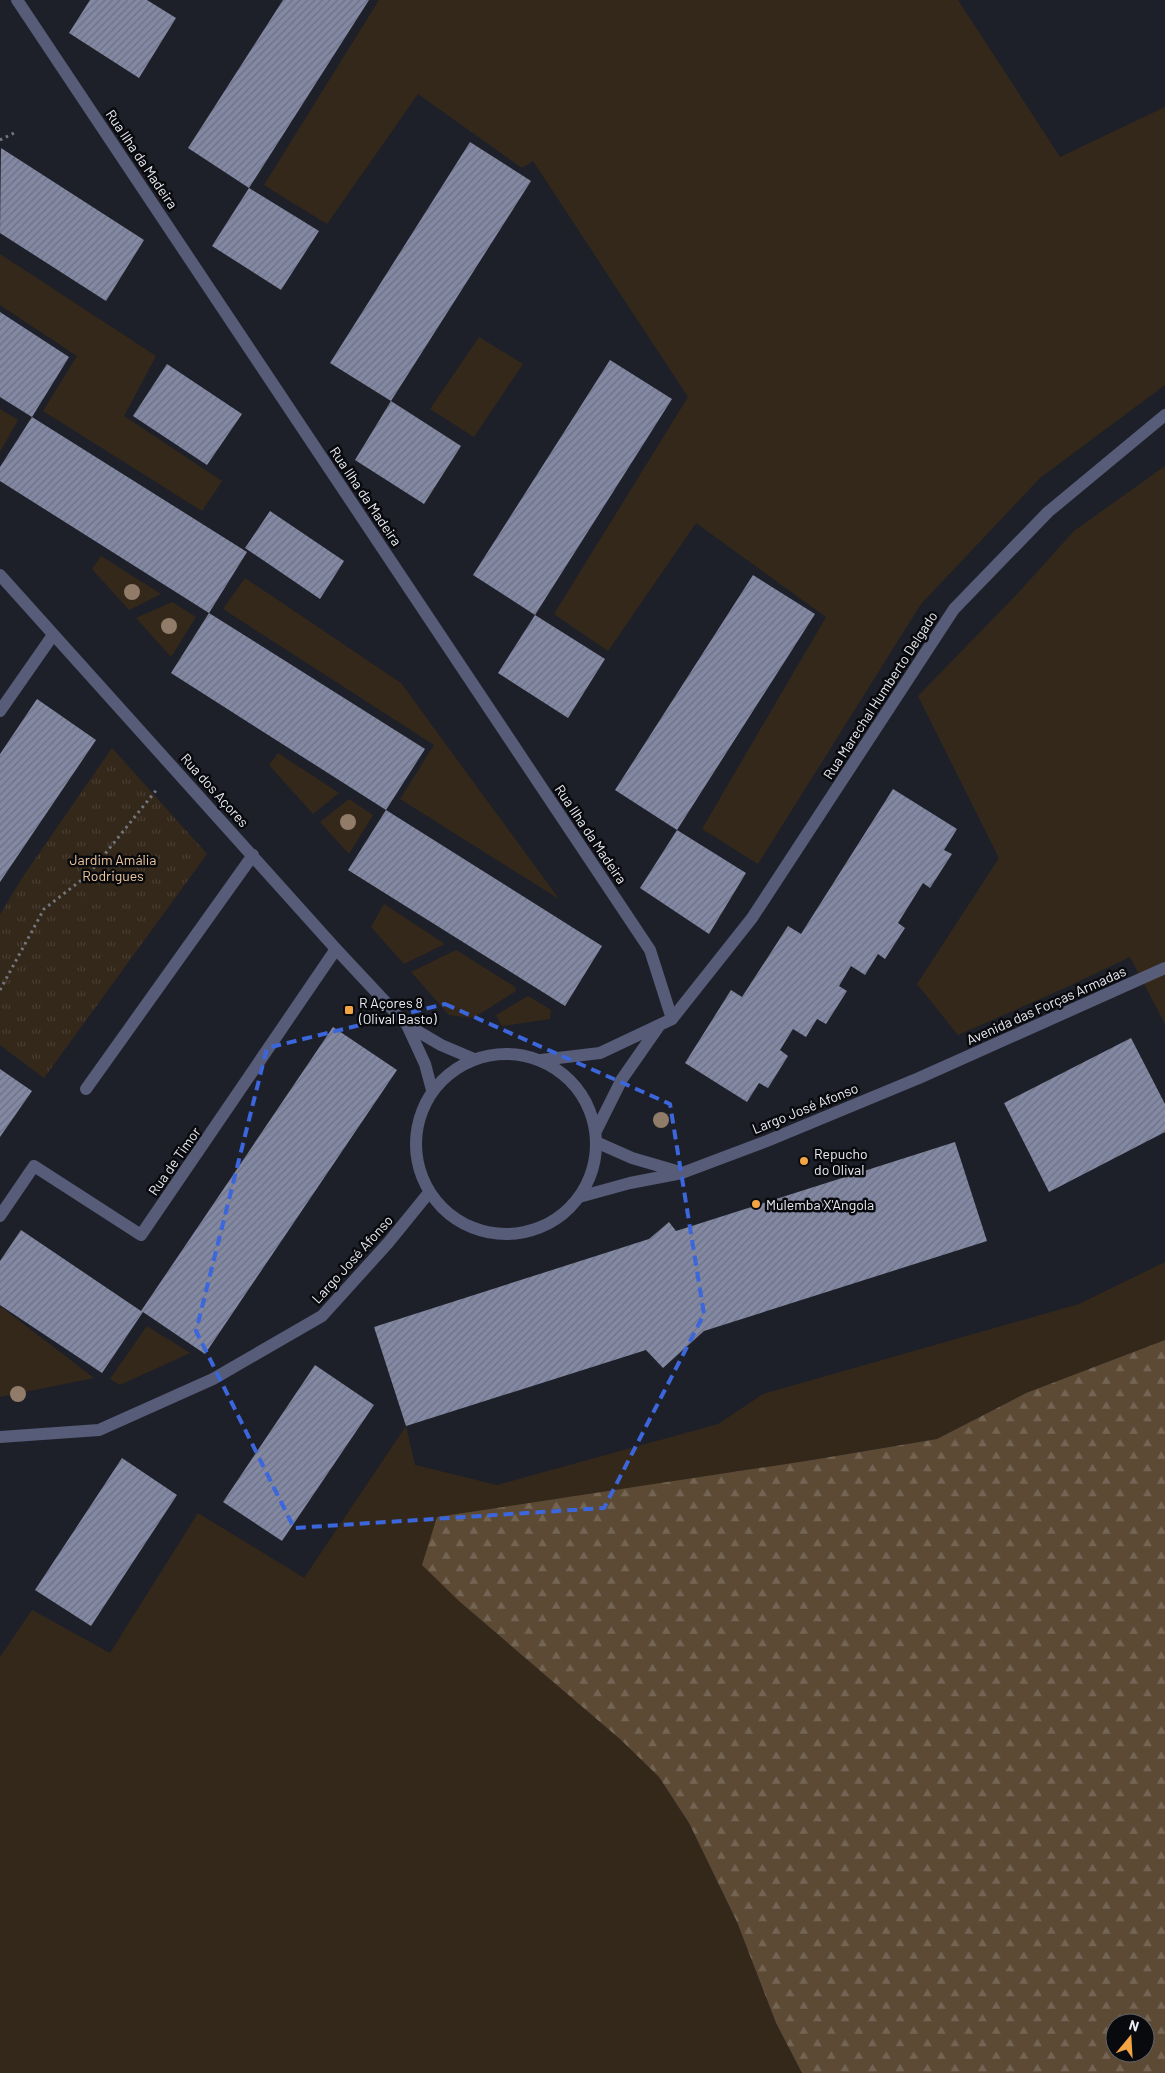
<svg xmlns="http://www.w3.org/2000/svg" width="1165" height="2073" viewBox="0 0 1165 2073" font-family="Barlow,sans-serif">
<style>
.green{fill:#34281a}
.forest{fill:url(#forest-firs);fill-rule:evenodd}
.park{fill:url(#park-tufts)}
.building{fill:url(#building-hatch)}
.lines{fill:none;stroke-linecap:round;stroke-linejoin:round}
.path{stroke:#74767e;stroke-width:3;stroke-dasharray:2.5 4;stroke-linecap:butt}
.minor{stroke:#575c78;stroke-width:12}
.tertiary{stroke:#575c78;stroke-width:12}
.tree{fill:#907c69}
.marked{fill:none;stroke:#3c66dc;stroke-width:4;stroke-dasharray:10 6;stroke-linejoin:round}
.poi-dot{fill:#f2a542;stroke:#090a0e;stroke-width:2}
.labels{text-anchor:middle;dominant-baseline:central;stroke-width:5;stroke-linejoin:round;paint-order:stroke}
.street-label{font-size:14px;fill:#ecedf4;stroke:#090a0e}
.park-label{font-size:14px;fill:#eec79d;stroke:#090a0e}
.poi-label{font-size:14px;fill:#ecedf4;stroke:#090a0e;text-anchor:start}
</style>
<defs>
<pattern id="forest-firs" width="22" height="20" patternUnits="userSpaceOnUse" patternTransform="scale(1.25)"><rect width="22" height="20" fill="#5d4a35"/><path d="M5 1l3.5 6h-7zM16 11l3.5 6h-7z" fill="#746453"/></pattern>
<pattern id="park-tufts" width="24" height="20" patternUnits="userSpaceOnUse" patternTransform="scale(1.25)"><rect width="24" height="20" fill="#34281a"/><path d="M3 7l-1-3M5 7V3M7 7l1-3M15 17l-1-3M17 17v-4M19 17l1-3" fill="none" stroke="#483d31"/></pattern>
<pattern id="building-hatch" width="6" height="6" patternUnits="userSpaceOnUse" patternTransform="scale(1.25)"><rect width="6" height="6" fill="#8388a3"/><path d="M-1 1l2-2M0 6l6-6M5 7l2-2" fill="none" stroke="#6e7184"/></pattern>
</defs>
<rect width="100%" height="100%" fill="#1e2029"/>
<!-- green -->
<path class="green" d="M379,0H958L1060,157L1165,107V385L1040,478L921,604L758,864L702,829L826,617L696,523L608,651L554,614L688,397L533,161L522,168L418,94L327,224L264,185Z
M0,254L156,356L124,416L222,481L202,511L43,411L77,356L0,305Z
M479,337L523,364L474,437L430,409Z
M0,409L18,420L0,452Z
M1165,466V1024L1130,957L1065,988L958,1035L917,984L999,858L918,696L1019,592L1074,531Z
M101,556L161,594L129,610L92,569Z
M245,578L401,683L559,899L400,799L434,745L223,609Z
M172,602L196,617L171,657L136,618Z
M278,753L339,793L313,814L269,765Z
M349,799L373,815L349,854L320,822Z
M384,904L445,944L404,964L371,927Z
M456,950L515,987L516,991L473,1018L449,1015L411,972Z
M528,996L551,1010L550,1019L502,1026L496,1015Z
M1165,1262V1340L1026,1393L937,1439L806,1461L460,1602L621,1740L659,1777L689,1823L737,1922L776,2023L802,2073H0V1657L32,1610L110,1653L198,1513L304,1578L406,1426L415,1465L497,1485L718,1424L763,1394L1079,1304Z
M0,1306L94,1378L0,1397Z
M147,1326L190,1353L120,1385L110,1379Z"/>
<!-- forest -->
<path class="forest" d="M1165,1340V2073H802L776,2023L737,1922L689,1823L659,1777L621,1740L460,1602L422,1565L437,1517L806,1461L937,1439L1026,1393ZM1115,2023H1145V2053H1115Z"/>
<!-- park -->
<path class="park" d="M112,748L207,854L44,1078L0,1045V915L22,878Z"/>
<!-- building -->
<path class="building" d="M90,0H147L176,18L139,78L69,33Z
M283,0H369L249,188L188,148Z
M470,142L531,181L391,401L461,446L424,504L355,460L391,401L330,363Z
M1,148L144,240L106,301L0,233Z
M249,188L319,231L281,290L212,246Z
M0,312L69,357L32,417L0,397Z
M610,360L672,399L535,615L473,575Z
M167,364L242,414L207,465L133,416Z
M32,417L247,552L209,613L0,481V467Z
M270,511L344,561L320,599L245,548Z
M753,575L815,614L677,830L615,790Z
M209,613L425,749L386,810L171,673Z
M535,615L605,659L568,718L498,673Z
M37,699L96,740L0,882V754Z
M893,789L957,829L944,850L952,854L930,888L923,883L898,923L905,928L885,959L878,954L865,975L851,966L839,986L847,991L826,1024L817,1019L806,1037L793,1029L780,1050L788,1056L768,1088L759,1083L747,1102L685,1063L731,990L742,997L788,926L801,934Z
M386,810L602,946L565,1006L348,870Z
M677,830L746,873L709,934L640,888Z
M333,1027L397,1070L205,1354L143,1312L102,1373L0,1305V1261L21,1230L141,1311Z
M1131,1038L1165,1104V1132L1049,1192L1004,1103Z
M0,1069L32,1091L0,1137Z
M955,1142L987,1241L704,1331L663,1368L646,1350L406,1426L374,1327L649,1239L669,1222L676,1231Z
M315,1365L374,1405L282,1541L223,1502Z
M122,1458L177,1495L91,1626L35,1590Z"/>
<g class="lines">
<!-- path -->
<path class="path" d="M0,140L14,133
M0,990L44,909L88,875L158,788"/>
<!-- minor -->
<path class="minor" d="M17,0L650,950L672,1019
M0,575L336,949L407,1025L441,1045L474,1059
M0,711L53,635
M407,1025L425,1064L432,1090
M86,1089L253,855
M596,1142L632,1158L680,1172
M579,1197L630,1183L682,1173L767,1141L919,1078L1165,968
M0,1216L34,1166L141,1235L336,949
M0,1437L99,1430L213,1379L322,1316L388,1243L427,1195"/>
<!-- tertiary -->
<path class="tertiary" d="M416 1144a90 90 0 1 1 180 0a90 90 0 1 1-180 0Z
M541,1060L600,1053L672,1019L752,918L954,609L1048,512L1165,415
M596,1131L622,1079L659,1026"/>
</g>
<!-- trees -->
<g class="tree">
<circle cx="132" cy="592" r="8"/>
<circle cx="169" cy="626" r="8"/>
<circle cx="348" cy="822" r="8"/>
<circle cx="661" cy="1120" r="8"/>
<circle cx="18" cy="1394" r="8"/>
</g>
<!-- marked area -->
<path class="marked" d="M445,1004L670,1104L704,1314L604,1508L294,1528L196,1331L267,1048Z"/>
<!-- markers -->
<g class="poi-dot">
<rect x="344" y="1005" width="10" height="10" rx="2.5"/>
<circle cx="804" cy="1161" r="5"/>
<circle cx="756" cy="1204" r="5"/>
</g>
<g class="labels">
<!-- street labels -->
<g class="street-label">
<text transform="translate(142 159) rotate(56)">Rua Ilha da Madeira</text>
<text transform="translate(366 496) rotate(56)">Rua Ilha da Madeira</text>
<text transform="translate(880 695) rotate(-57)">Rua Marechal Humberto Delgado</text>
<text transform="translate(215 790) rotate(48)">Rua dos Açores</text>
<text transform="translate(591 834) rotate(56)">Rua Ilha da Madeira</text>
<text transform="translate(1046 1005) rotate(-24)">Avenida das Forças Armadas</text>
<text transform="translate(805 1108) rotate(-22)">Largo José Afonso</text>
<text transform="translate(174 1161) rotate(-55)">Rua de Timor</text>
<text transform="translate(352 1259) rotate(-48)">Largo José Afonso</text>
</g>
<!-- park labels -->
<g class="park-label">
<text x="113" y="859">Jardim Amália<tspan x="113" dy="16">Rodrigues</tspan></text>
</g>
<!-- poi labels -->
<g class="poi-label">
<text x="359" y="1002">R Açores 8<tspan x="359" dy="16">(Olival Basto)</tspan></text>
<text x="814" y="1153">Repucho<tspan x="814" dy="16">do Olival</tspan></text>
<text x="766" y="1204">Mulemba X'Angola</text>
</g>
</g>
<!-- north arrow -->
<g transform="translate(1130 2038) rotate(18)"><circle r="24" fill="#090a0e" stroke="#64656a"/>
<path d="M0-4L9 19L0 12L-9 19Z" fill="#f2a542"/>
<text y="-8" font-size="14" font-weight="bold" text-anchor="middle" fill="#ecedf4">N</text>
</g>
</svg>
